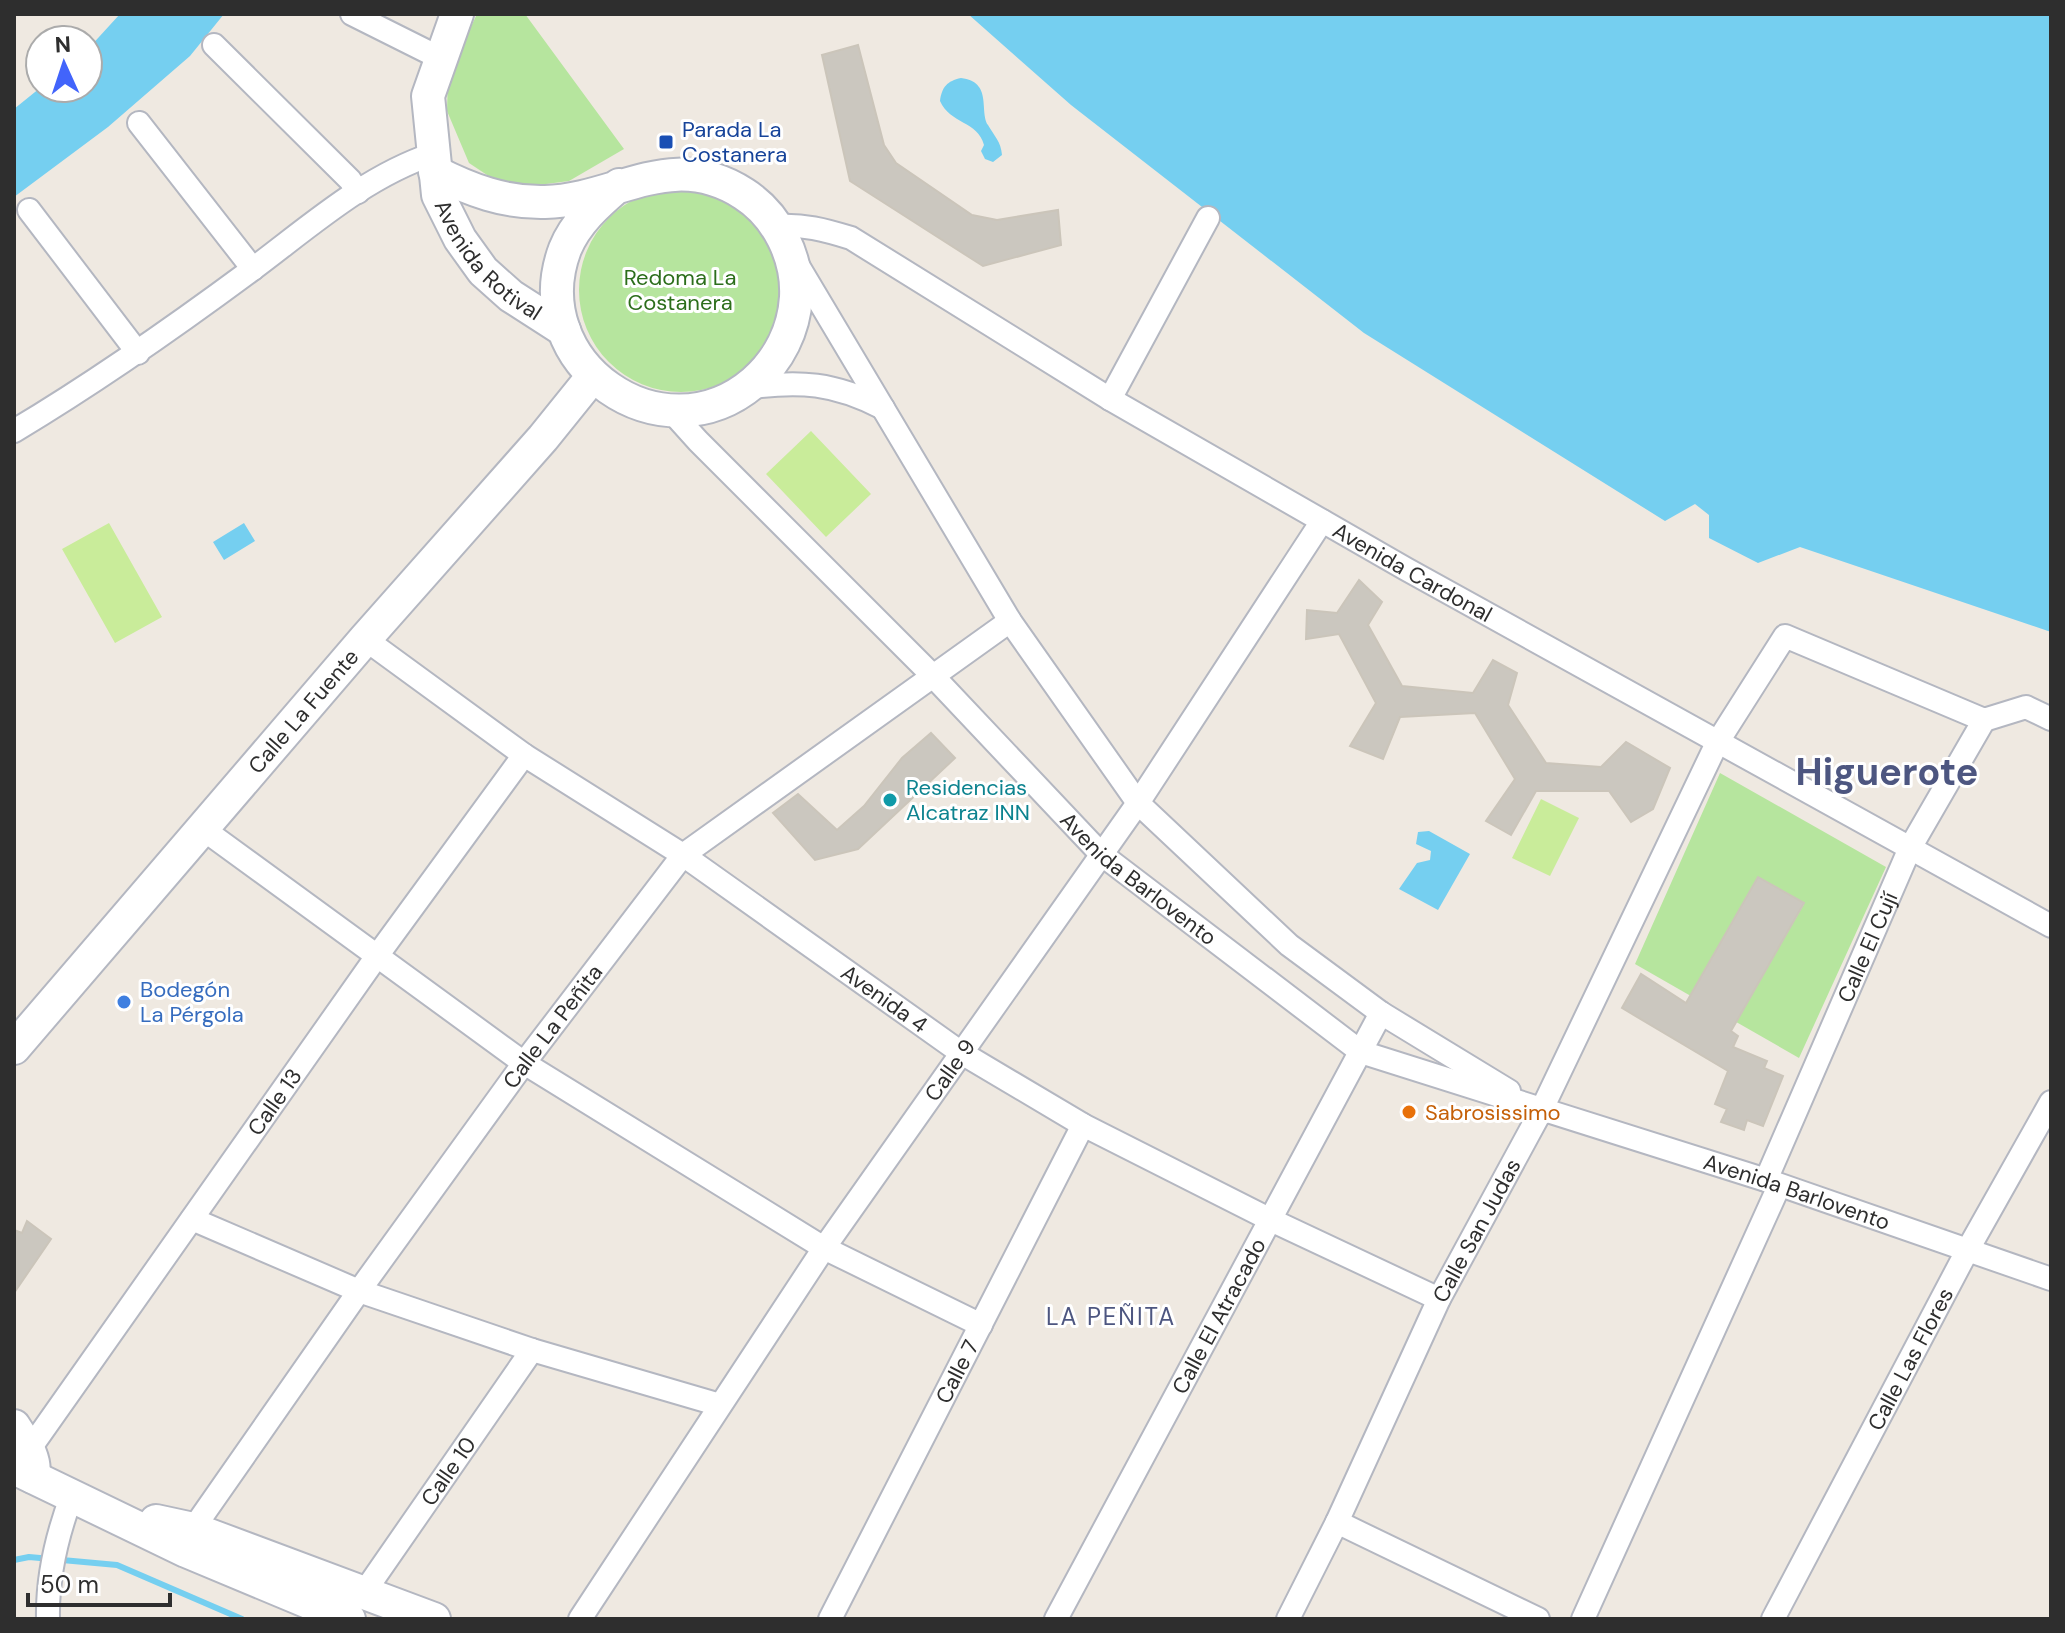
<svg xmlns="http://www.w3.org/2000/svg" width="2065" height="1633" viewBox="0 0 2065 1633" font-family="'DM Sans',sans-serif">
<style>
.green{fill:#b6e59e;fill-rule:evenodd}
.pitch{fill:#c9ec9a}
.water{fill:#75cff0}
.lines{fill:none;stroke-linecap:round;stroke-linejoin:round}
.stream{stroke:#75cff0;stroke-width:6}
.building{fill:#cbc7bf;stroke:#cbc5ba;stroke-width:2}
.minor-casing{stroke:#b4b7c1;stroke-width:26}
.secondary-casing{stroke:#b4b7c1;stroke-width:36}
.minor{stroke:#fff;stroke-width:22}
.secondary{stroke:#fff;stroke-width:32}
.transit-dot{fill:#1a4fb4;stroke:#fff;stroke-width:3}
.culture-dot{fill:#0f9aa8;stroke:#fff;stroke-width:3}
.shop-dot{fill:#3f7fe0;stroke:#fff;stroke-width:3}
.food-dot{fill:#e8710a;stroke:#fff;stroke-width:3}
.labels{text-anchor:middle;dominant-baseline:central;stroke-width:6;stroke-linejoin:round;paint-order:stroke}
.transit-label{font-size:22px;fill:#164399;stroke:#fff;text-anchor:start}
.street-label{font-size:22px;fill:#2e2e2e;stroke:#fff}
.park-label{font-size:22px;fill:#2c6e1b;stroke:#fff}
.culture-label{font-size:22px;fill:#0d838f;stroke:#fff;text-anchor:start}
.shop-label{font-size:22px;fill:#366cbe;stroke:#fff;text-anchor:start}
.food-label{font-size:22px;fill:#c56008;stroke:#fff;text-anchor:start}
.neighbourhood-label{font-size:24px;letter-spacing:2px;fill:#4d5680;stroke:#fff}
.town-label{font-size:38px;font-weight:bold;fill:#4d5680;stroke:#fff}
</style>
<rect width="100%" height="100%" fill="#efe9e1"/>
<!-- green -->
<path class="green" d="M477,14H525L624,149L569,181L508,189L469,163L447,111L448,75Z
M579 290a102 102 0 1 1 204 0a102 102 0 1 1-204 0Z
M1720,773L1886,867L1799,1058L1635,964ZM1759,878L1804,904L1743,1009Z"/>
<!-- pitch -->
<path class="pitch" d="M811,431L871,494L826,537L766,474Z
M109,523L162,617L115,643L62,549Z
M1541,799L1579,818L1550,876L1512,858Z"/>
<!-- water -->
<path class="water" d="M120,14H224L190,56L108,127L14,197V109L40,88H88V49Z
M968,14H2051V632L1800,547L1758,563L1709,538V515L1695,504L1665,521L1364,333L1071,105Z
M961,78C993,82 979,111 988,125C994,136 1001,141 1002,155L993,162L985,159L981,151L984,145C978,121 950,124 940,101C942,87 947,81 961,78Z
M244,523L255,541L224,560L213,542Z
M1429,831L1470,854L1438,910L1399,889L1417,863L1430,860L1431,851L1416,844L1418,832Z"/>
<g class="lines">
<!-- stream -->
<path class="stream" d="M14,1560L29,1557L117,1565L242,1619"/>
</g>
<!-- building -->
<path class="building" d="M858,45L884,145L896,163L972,215L997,220L1058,210L1061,245L983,266L850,181L822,55Z
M1359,580L1382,602L1368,625L1402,686L1473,693L1493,660L1517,673L1508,705L1546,763L1601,767L1626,742L1670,768L1653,809L1631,822L1609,791H1536L1511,835L1486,821L1515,779L1475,713L1400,717L1383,759L1350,746L1376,703L1339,634L1306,639L1307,610L1337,613Z
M931,733L955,758L858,849L815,860L773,813L798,794L837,830L864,806L902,758Z
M1758,877L1804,903L1731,1031L1738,1036L1733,1047L1767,1061L1764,1068L1783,1076L1763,1126L1747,1120L1744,1130L1721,1122L1727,1109L1715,1104L1728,1071L1622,1008L1641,974L1686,1003Z
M27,1221L51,1239L14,1293V1230L22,1233Z"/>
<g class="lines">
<defs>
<g id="minor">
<path d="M352,14L440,58"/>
<path d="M214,45L350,180L358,192"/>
<path d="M139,123L253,269"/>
<path d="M29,210L138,353"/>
<path id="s1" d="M776,226C803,224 825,230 851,238L1110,399L1406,569L2051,926"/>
<path d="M797,264L1010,621L1138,803L1289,945L1381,1013L1509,1091"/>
<path d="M747,388C799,380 835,383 883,408"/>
<path d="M1110,399L1208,218"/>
<path id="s2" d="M671,411L698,441L932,675L1101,854L1361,1052L1766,1180L2051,1279"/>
<path d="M14,431C96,382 173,328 250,271C308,228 364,177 433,154"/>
<path id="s3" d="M365,639L524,755L683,855L960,1052L1083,1125L1271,1220L1439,1299"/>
<path d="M203,829L524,1063L824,1248L981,1325"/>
<path id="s4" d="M1766,1180L1910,848L1984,720"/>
<path d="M192,1219L359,1291L532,1350L720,1405"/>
<path id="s5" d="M29,1450L377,956L524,755"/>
<path d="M1337,1522L1538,1619"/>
<path id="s6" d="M193,1529L359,1291L524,1063L683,855L1010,621"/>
<path id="s7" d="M365,1591L532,1350"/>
<path d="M48,1619C47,1576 57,1535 72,1495"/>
<path id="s8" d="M580,1619L824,1248L1138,803L1322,521"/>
<path id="s9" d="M830,1619L1083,1125"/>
<path id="s10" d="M1056,1619L1381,1013"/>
<path id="s11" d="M1288,1619L1337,1522L1439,1299L1541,1111L1717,743L1785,636L1984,720L2026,707L2051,719"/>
<path d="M1583,1619L1779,1186"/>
<path id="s12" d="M1773,1619L1967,1251L2051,1102"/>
</g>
<g id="secondary">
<path id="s13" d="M457,14L428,96L438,195L460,239L483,271L511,296L564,330"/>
<path d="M435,172C470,190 505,203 545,202C618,200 671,147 744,194C777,215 798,257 796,297C794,330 779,360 754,382C662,461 522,363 565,249C576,222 598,203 619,185"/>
<path id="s14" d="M14,1048L365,639L543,438L593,376"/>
<path d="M14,1426C24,1442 37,1458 33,1477"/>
<path d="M14,1468L186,1551L349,1619"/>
<path d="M156,1521L193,1529L434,1619"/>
</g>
</defs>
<!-- minor casing -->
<use href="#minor" class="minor-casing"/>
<!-- secondary casing -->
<use href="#secondary" class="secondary-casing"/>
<!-- minor -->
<use href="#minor" class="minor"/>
<!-- secondary -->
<use href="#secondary" class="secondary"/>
</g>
<!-- markers -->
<rect class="transit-dot" x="658" y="134" width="16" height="16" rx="4"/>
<circle class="culture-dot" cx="890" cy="800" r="8"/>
<circle class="shop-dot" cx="124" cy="1002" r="8"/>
<circle class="food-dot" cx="1409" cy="1112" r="8"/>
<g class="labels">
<!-- transit labels -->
<g class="transit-label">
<text x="682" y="129">Parada La<tspan x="682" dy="25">Costanera</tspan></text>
</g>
<!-- street labels -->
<g class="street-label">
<text stroke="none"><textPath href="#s13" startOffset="270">Avenida Rotival</textPath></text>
<text stroke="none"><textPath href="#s1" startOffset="730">Avenida Cardonal</textPath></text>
<text stroke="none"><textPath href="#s14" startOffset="444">Calle La Fuente</textPath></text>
<text stroke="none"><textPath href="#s2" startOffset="662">Avenida Barlovento</textPath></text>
<text stroke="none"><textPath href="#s4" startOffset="254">Calle El Cují</textPath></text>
<text stroke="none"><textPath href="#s3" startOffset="632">Avenida 4</textPath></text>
<text stroke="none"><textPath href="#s6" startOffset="618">Calle La Peñita</textPath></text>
<text stroke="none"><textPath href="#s8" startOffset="662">Calle 9</textPath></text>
<text stroke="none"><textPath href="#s5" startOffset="426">Calle 13</textPath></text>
<text stroke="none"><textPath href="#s2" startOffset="1402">Avenida Barlovento</textPath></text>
<text stroke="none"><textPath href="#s11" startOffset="432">Calle San Judas</textPath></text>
<text stroke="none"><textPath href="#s10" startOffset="344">Calle El Atracado</textPath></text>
<text stroke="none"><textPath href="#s12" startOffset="294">Calle Las Flores</textPath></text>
<text stroke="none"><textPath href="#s9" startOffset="278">Calle 7</textPath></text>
<text stroke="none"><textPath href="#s7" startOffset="146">Calle 10</textPath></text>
</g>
<!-- park labels -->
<g class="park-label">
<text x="680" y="277">Redoma La<tspan x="680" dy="25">Costanera</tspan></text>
</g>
<!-- culture labels -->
<g class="culture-label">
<text x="906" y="787">Residencias<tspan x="906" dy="25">Alcatraz INN</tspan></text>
</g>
<!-- shop labels -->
<g class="shop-label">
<text x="140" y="989">Bodegón<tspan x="140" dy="25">La Pérgola</tspan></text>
</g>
<!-- food labels -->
<g class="food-label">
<text x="1425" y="1112">Sabrosissimo</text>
</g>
<!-- neighbourhood labels -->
<g class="neighbourhood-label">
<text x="1111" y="1316">LA PEÑITA</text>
</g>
<!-- town labels -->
<g class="town-label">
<text x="1887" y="772">Higuerote</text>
</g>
</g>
<!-- border -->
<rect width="2065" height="1633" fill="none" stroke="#2e2e2e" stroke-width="32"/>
<!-- north arrow -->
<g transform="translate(64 64) rotate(357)"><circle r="38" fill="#ffffff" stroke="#ababab" stroke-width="2"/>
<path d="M0-6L14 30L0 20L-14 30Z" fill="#4264fb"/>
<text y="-12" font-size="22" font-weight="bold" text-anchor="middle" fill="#2e2e2e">N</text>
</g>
<!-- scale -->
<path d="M28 1593v12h142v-12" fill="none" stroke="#2e2e2e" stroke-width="4"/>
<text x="40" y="1593" font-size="24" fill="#2e2e2e" stroke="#ffffff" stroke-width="6" paint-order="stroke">50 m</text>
</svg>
